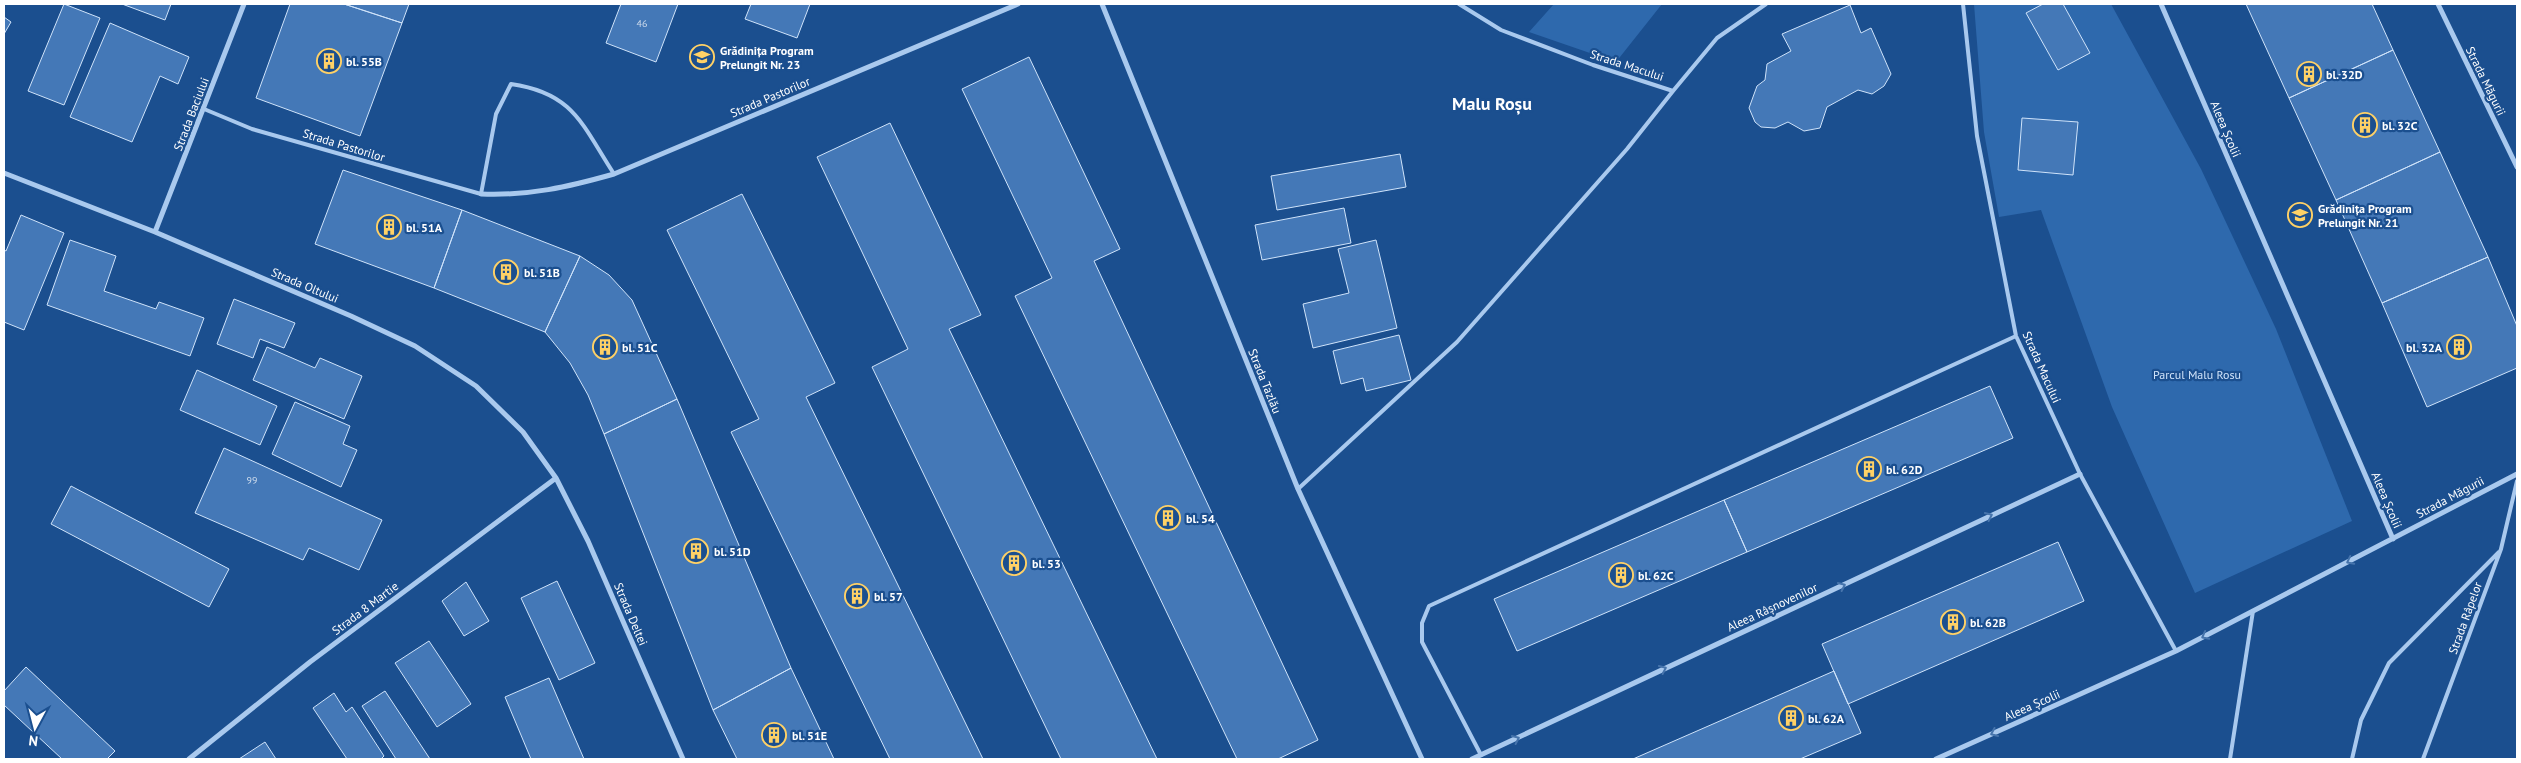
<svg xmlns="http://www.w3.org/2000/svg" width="2521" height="763" viewBox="0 0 2521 763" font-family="'PT Sans',sans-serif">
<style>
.green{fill:#2e69ad}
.building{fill:#4478b7;stroke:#cfe3fa}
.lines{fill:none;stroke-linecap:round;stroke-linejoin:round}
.lane{stroke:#a9c9ee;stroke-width:4}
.street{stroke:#a9c9ee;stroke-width:5}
.oneway{stroke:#4674ac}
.labels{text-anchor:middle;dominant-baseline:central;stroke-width:4.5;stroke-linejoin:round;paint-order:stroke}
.number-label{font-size:10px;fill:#d0dded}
.poi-label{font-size:12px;font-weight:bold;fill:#fff;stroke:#1b4f8f;text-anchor:start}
.street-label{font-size:12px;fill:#fff;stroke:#1b4f8f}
.park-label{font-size:12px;fill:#cfe3fa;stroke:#1b4f8f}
.district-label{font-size:18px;font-weight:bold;fill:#fff;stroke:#1b4f8f}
</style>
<rect width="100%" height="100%" fill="#1b4f8f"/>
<!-- green -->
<path class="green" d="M1554,4H1662L1616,62L1529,32Z
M1974,4H2111L2201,169L2276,329L2352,521L2195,593L2112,407L2041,210L1999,217L1984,132Z"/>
<!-- building -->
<path class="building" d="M64,4L100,18L64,105L28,91Z
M122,4H171L165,20Z
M290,4H344L402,23L360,136L256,98Z
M344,4H409L402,23Z
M621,4H678L656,62L606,43Z
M751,4H810L797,38L745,19Z
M2043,4H2063L2090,53L2058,70L2026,13Z
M2246,4H2372L2393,50L2289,98Z
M1850,5L1861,33L1871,28L1891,74L1884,86L1872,94L1858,90L1827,107L1820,128L1804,131L1788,122L1775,128L1761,127L1755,122L1749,108L1757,86L1765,80L1767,64L1791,51L1782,34Z
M4,17L11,22L4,34Z
M110,23L189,57L178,84L160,76L132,142L70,117Z
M2393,50L2440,152L2336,200L2289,98Z
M1029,57L1120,249L1094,261L1318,740L1278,759H1237L1015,296L1052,278L962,89Z
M2022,118L2078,122L2073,175L2018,170Z
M890,123L981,315L949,329L1157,759H1061L872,367L908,349L817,157Z
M2440,152L2488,257L2382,303L2336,200Z
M1400,154L1406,187L1277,210L1271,176Z
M343,170L462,210L434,288L315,244Z
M742,194L835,383L806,397L983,759H890L731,432L759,419L667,230Z
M1344,208L1351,243L1262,260L1255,225Z
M462,210L580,256L545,332L434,288Z
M21,215L64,233L24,330L4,322V250L6,251Z
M70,240L116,256L104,291L156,309L159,302L204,318L190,356L47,305Z
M1376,240L1397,328L1313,348L1303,304L1349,293L1338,249Z
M580,256L609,275L632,300L677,399L604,434L588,395L570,363L545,332Z
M2488,257L2517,326V368L2427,407L2382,303Z
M234,299L295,323L284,348L260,339L253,358L217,344Z
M1399,335L1411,380L1366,391L1363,378L1341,384L1333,351Z
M267,347L315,368L320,358L362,376L344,419L253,380Z
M197,370L277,406L260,445L180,410Z
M1990,386L2013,438L1747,552L1724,500Z
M677,399L791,668L713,710L604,434Z
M295,402L350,426L343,444L357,450L341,487L272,454Z
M224,448L382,520L359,570L309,548L303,560L195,513Z
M71,486L229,569L209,607L51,524Z
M1724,500L1747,552L1517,651L1494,599Z
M2058,542L2084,601L1848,704L1822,644Z
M557,581L595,663L559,680L521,598Z
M466,582L489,621L464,636L442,601Z
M429,641L471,704L437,727L395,663Z
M26,667L115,751L107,759H62L4,705V691Z
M791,668L834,759H737L713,710Z
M1834,671L1861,733L1800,759H1633Z
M549,678L584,759H531L505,697Z
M385,691L430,759H396L362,706Z
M334,693L346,712L352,707L384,756L381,759H347L313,708Z
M265,742L276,759H239Z"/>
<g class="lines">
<!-- lane -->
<path class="lane" d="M1459,4L1501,30L1593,65L1673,91L1717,38L1766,4
M1963,4L1977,136L2016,336L2080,474L2176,651
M204,109L252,129L481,194L496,114L511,84C574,93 582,125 614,174
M1298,489L1457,342L1627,149L1673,91
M1481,755L1422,642V623L1429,606L2016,336
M2230,759L2253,611
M2352,759L2361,720L2389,663L2499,552
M2423,759L2501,549L2517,481"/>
<!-- street -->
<path class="street" d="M1102,4L1298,489L1422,759
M2161,4L2393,539
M2438,4L2517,167
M4,173L155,232L351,316L415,346L476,386L523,432L556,478L588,541L683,759
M481,194C529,196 568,187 614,174L1018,4
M155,232L244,4
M189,759L310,662L556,478
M1472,759L2080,474
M1936,759L2176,651L2517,474"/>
</g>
<!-- one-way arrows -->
<defs><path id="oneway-chevron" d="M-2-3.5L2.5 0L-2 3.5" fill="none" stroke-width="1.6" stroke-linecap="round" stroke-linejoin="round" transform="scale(1.25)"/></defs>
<g class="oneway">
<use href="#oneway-chevron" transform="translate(1989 516) rotate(-25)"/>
<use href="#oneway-chevron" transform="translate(2350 561) rotate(153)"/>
<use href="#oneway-chevron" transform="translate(1842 586) rotate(-25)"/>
<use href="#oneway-chevron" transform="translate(2205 636) rotate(152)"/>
<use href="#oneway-chevron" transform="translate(1663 669) rotate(-25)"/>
<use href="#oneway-chevron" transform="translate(1994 733) rotate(156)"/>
<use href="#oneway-chevron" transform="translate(1516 739) rotate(-25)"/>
</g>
<!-- icons -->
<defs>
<symbol id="school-ring" viewBox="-11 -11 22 22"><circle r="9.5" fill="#1b4f8f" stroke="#ffd166" stroke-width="1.5"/><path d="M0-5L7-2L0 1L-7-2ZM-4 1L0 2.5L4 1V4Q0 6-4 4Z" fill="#ffd166"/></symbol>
<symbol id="building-ring" viewBox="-11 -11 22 22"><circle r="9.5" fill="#1b4f8f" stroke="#ffd166" stroke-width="1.5"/><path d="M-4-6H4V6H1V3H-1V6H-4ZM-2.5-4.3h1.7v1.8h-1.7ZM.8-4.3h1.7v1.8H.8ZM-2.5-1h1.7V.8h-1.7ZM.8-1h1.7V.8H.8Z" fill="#ffd166"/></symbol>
</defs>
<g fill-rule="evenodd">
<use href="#school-ring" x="688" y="43" width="28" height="28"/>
<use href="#building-ring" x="315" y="47" width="28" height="28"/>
<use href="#building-ring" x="2295" y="60" width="28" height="28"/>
<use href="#building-ring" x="2351" y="111" width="28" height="28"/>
<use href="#school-ring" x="2286" y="201" width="28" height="28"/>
<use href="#building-ring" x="375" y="213" width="28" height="28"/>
<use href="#building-ring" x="492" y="258" width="28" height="28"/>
<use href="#building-ring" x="591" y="333" width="28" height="28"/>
<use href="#building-ring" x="2445" y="333" width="28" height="28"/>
<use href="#building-ring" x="1855" y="455" width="28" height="28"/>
<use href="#building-ring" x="1154" y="504" width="28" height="28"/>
<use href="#building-ring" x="682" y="537" width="28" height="28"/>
<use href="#building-ring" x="1000" y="549" width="28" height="28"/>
<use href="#building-ring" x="1607" y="561" width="28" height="28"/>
<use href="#building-ring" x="843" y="582" width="28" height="28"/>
<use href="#building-ring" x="1939" y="608" width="28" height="28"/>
<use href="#building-ring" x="1777" y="704" width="28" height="28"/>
<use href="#building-ring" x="760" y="721" width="28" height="28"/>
</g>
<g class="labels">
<!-- number labels -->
<g class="number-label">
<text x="642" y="23">46</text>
<text x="252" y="480">99</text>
</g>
<!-- poi labels -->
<g class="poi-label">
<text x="720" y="50">Grădinița Program<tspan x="720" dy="14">Prelungit Nr. 23</tspan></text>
<text x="346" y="61">bl. 55B</text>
<text x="2326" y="74">bl. 32D</text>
<text x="2382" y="125">bl. 32C</text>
<text x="2318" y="208">Grădinița Program<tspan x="2318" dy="14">Prelungit Nr. 21</tspan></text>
<text x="406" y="227">bl. 51A</text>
<text x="524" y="272">bl. 51B</text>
<text x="622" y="347">bl. 51C</text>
<text x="2442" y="347" text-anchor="end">bl. 32A</text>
<text x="1886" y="469">bl. 62D</text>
<text x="1186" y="518">bl. 54</text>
<text x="714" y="551">bl. 51D</text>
<text x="1032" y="563">bl. 53</text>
<text x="1638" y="575">bl. 62C</text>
<text x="874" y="596">bl. 57</text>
<text x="1970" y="622">bl. 62B</text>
<text x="1808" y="718">bl. 62A</text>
<text x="792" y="735">bl. 51E</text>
</g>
<!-- street labels -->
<g class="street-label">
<text transform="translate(1627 65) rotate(18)">Strada Macului</text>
<text transform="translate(2486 81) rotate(64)">Strada Măgurii</text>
<text transform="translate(770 97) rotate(-23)">Strada Pastorilor</text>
<text transform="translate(191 114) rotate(-69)">Strada Baciului</text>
<text transform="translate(2226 129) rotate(67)">Aleea Școlii</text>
<text transform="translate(344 145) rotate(17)">Strada Pastorilor</text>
<text transform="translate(305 285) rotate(23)">Strada Oltului</text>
<text transform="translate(2042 367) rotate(66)">Strada Macului</text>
<text transform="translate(1265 381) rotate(68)">Strada Tazlău</text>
<text transform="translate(2450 497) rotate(-28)">Strada Măgurii</text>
<text transform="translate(2387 500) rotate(67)">Aleea Școlii</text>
<text transform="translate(1772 607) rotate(-25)">Aleea Râșnovenilor</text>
<text transform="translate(365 608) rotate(-37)">Strada 8 Martie</text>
<text transform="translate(631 614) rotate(67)">Strada Deltei</text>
<text transform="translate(2465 618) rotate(-70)">Strada Râpelor</text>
<text transform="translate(2032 705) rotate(-24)">Aleea Școlii</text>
</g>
<!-- park labels -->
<g class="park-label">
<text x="2197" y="374">Parcul Malu Rosu</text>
</g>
<!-- district labels -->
<g class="district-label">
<text x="1492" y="103">Malu Roșu</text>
</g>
</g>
<!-- border -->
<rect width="2521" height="763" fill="none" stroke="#ffffff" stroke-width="10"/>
<!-- north arrow -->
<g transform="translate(35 728) rotate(187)" stroke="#1b4f8f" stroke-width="4" paint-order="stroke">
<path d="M0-4L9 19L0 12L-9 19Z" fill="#ffffff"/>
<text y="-8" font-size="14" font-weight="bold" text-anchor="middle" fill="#ffffff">N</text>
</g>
</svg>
